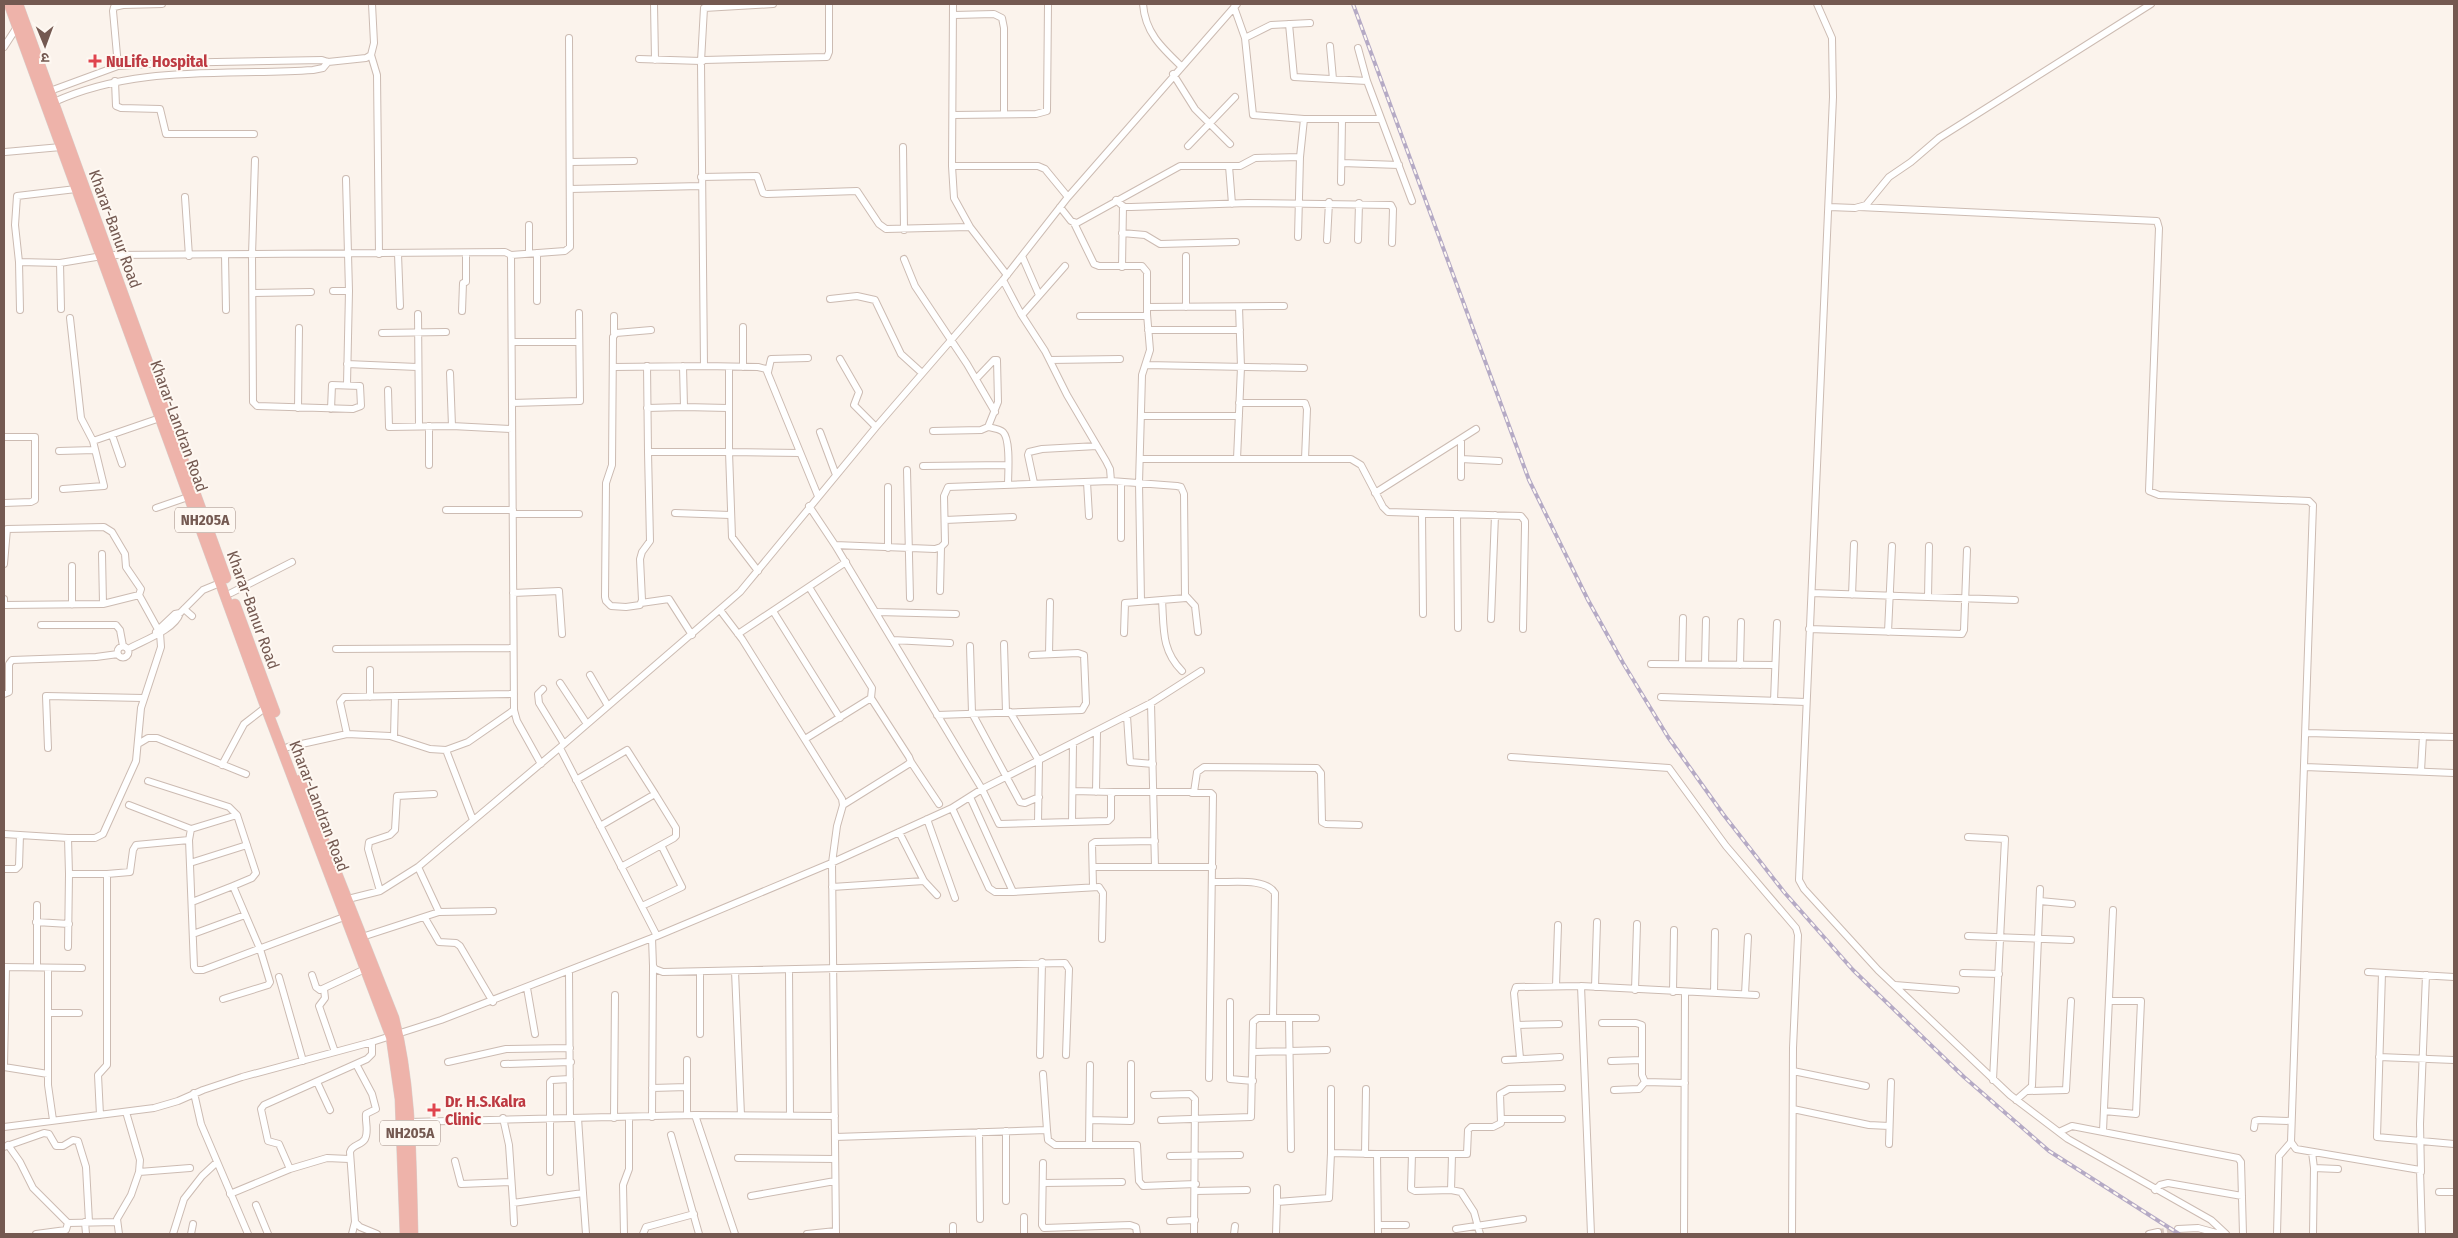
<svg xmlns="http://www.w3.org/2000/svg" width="2458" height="1238" viewBox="0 0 2458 1238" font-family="'Fira Sans Condensed','Noto Sans Devanagari',sans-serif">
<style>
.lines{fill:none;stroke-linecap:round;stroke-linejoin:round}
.minor-tunnel{stroke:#d9ccc5;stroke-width:6;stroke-dasharray:6 3;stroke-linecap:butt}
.minor-casing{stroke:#ccbbb2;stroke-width:8}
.highway-casing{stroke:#d8d1ce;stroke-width:11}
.minor{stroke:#fff;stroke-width:6}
.highway{stroke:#eeb3aa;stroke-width:10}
.rail-casing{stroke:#b5aac5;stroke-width:4}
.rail{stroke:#fef8f2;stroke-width:2;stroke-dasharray:5.5;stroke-linecap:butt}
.health-dot{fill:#e0444e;stroke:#fef8f2;stroke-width:2}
.labels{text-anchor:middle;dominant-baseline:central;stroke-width:4;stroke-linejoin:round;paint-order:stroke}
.shield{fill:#fef8f2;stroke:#9d8981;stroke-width:1}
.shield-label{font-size:15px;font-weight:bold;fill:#745951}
.health-label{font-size:16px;font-weight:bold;fill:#be3a42;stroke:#fef8f2;text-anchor:start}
.street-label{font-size:16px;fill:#745951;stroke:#fef8f2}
</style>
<rect width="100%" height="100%" fill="#fbf3ec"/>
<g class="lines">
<!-- minor-tunnel -->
<path class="minor-tunnel" d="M2158,1232L2178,1229"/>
<defs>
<path id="minor" d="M654,4L655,60
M953,4L952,166L954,198L970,227L1007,275
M1143,4C1145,32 1161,47 1181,66
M1817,4L1832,38L1833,97L1799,880L1804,889L1878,970L2010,1095L2068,1139L2211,1220L2226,1234
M1234,7L1245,38L1271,25L1310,23
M954,15L994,14L1002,18L1004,28V114
M1289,24L1294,77L1367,81
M1245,38L1253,115L1304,119H1381
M1330,46L1333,79
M4,47L17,27
M1358,48L1367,81L1412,201
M371,55L377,75L379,254
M639,59L701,61L704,8L773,4
M118,66L113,11L114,7L123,5L162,4
M1173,74L1195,109L1230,144
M115,81L116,106L121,108L160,109L166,134H254
M50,91L118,66L163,63L322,60L328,62L366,58L371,55L374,43L372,4
M54,102C138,64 225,76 313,70L323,68L328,62
M953,115L1036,114L1047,111L1048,4
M1188,146L1235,97
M903,147L904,230
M5,152L61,147
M255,160L252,255L253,402L257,406L353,409L361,406L360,386L332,385L331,409
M570,162L634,161
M1342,163L1399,165
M952,166H1038L1045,169L1068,197
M1229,166L1232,204
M701,177L757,176L763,193L767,194L857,191L879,224L886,229L970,227
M346,179L349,291L347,384
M1341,182L1342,120
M76,189L17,196L15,225L19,262L60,263L108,255L505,252L511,255L514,710L517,721L541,764
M570,189L701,186
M185,197L189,256
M1116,200L1124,207H1131L1248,203L1391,205L1393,209L1392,243
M1060,207L1071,221L1077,223L1180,166H1240L1255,158L1300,157
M1829,207L1855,208L1866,205L1889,177L1911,162L1939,138L2151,4
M1859,207L2157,221L2159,228L2149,491L2159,495L2309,501L2313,505L2291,1142L2296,1149L2420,1170L2422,1234
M1074,223L1094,264L1099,266H1142L1147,272V314L1150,350L1142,375L1139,483L1141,601
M529,225V253
M1122,233L1145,235L1160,244L1236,242
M1298,237L1300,157L1304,119
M1327,240L1329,202
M1358,240L1359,203
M537,253V301
M398,254L400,306
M225,255L226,310
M511,255L565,251L570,247L569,38
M1022,256L1039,295
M904,259L915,286L967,364L995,412
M19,262L20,310
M60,263L61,309
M1122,267L1123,206
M1003,280L1021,314L1045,351L1067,395L1106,461L1110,469L1111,481
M333,291H349
M253,293L311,292
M830,299L857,296L875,300L901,354L922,373
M1147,307L1284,306
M1186,307V256
M462,311L463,283L466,282V253
M418,314L419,426
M1022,315L1065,266
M614,316V333
M1080,316H1147
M70,318L81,418L93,441L160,418
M651,330L616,333L613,337L612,465L606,483L605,597L606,601L611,606L626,607L640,605L642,600L640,559L642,552L650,541L648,452H729V367
M1148,330H1240
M382,333L446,332
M512,342H579
M840,359L859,392L854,405L876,427
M1050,360L1120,359
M347,364L417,367
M1146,365L1304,368
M647,366L648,452
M683,366L684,407L728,408
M614,367L704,366
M743,367V327
M768,372L771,359L808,358
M450,373L452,426
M388,390L389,427L452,426L512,429
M512,403L580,401L579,313
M1239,403H1305L1307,409L1305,459
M298,408L299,328
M647,408L684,407
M1141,416H1239
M429,426V465
M988,427C993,428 1000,429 1003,432C1011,440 1008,474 1008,485
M933,431L981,430L988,427L998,402L997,360H994L976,379
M820,432L836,475
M112,435L122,464
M4,437H35V500L31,502L4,503
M1461,439V477
M59,451L95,450
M1140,459H1351L1361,465L1383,507L1388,512L1521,516L1525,521V527L1523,629
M1237,459L1241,367L1239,307
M1461,459L1499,461
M923,466L1007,465
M907,470L910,598
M1087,482L1089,516
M1121,482V538
M1034,483L1028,455L1029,452L1042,449L1097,446
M63,489L104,486L93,441
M1375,493L1476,429
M818,496L766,369L758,367L704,366L701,63L704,60L827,57L829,52V4
M809,506L835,545L935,549L941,547L945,543L944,496L948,487L1111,481L1177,486L1181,487L1184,494L1185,595L1195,606L1198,632
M156,508L188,497
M446,510H513
M675,513L730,515
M513,514H579
M1422,514L1423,614
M1457,514L1458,628
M945,520L1013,517
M835,545L982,789L999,824L1108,821L1111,818V795L1114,792H1194L1197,772L1204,767L1317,768L1321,773L1322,822L1326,824L1359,825
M888,548V487
M102,554L103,604
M4,564L7,529L104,527L112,532L125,554L126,567L141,589L139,595L103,604L4,605V599
M72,566V605
M758,571L732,537L729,452L800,453
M809,587L872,688L871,698
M940,591L941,547
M231,593L292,562
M513,593L559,591L562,634
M1812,593L2015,600
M1852,595L1854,544
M1928,597L1929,546
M1162,600C1164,628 1161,650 1182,671
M641,603L669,599L692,635
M184,609L192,616
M720,610L742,639L842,799L843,805L837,826L832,863L836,1234
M773,611L840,718
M877,612L956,614
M1491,619L1495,515
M41,625H116L120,630L123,646
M1809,629L1962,634L1964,630L1967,550
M156,632L175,614L180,613
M1888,632L1892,546
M1124,633L1125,603L1186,598
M738,634L846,562
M893,640L950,643
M1004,644L1006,712
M970,646L972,713L1020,802L1025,803L1039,797
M117.5 652a5.5 5.5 0 1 1 11 0a5.5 5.5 0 1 1-11 0Z
M128,649C142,641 175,630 180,613L203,590L220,583
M336,649L513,648
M1049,654L1050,602
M1651,664L1775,665
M1682,664L1683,618
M1705,664L1706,620
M1740,665L1741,622
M370,670V697
M590,675L608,706
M560,683L587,724
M543,689L538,694L539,703L564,744
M4,694L9,692V664L12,660L96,657L118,654
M514,694L344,697L340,702L347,734L390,736L430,749L446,750L468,742L514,710
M1661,697L1806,702
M1774,701L1777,623
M1151,703L1155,867
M1010,712L1039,761L1038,823
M937,715L1082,710L1086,703L1084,655L1078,653L1032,655
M1127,716L1130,762L1153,764
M2307,733L2454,737
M394,737L395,696
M805,739L871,698L909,757L911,762L907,765L843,805
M138,744L148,738H157L246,774
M288,747L347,734
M48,748L46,696L143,698
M560,748L657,936
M446,750L473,820
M1511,757L1669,768L1726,846L1796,928L1798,935L1793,1048L1792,1234
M911,762L939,804
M222,765L244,724L266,707
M2305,767L2454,773
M2421,771L2423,736
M576,780L627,750L655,794
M148,781L229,807L237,815
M1073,791L1114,792
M1096,792L1097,732
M1192,793H1211L1213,795L1209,1078
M129,805L191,829
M952,808L989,888L995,892H1013L970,797
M927,819L955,898
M1072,822L1073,744
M600,826L655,794L676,828V836L674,838L621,867
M899,832L924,881L937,895
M4,834L68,838
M1968,837L2005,839L1993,1080
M190,863L247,845
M418,867L439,912
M1093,867H1213
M4,869H16L19,866L20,835
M69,874L68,838H95L103,834L136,761L141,708L161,647L160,633L139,595
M107,874L130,872L133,850L136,845L189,840
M1213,882C1230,883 1265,877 1275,893L1273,1018
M1093,886L1092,844L1095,842L1155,841
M832,887L924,881
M380,891L368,849L369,842L390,835L395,830L397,796L434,794
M1013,892L1099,887L1103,893L1102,939
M344,900L380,891L418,867L564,744L740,592L876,427L1003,280L1068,197L1237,4
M2040,901L2072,904
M192,902L233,886
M37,905V967
M642,906L682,887L661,845
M425,918L439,942L456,943L460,946L493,1002
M36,922L69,924
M193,934L245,915
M1968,936L2071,940
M362,937L439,912L493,911
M652,938L653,966L655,969L663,972L1065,963L1069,969L1066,1055
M68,947L69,874H107V1065L98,1075L100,1115
M4,967L82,968
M48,968V1085L53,1120
M789,970L790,1115
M569,971L570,1118
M735,971L741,1115
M700,972V1034
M2368,972L2454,977
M1963,973L1999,974
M2382,973L2377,1137L2454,1144
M312,975L316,987L320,990L365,969
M279,977L303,1061
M1895,985L1956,990
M1556,986L1558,925
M1581,986L1591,1234
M1595,987L1597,922
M527,988L535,1034
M324,989L325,998L319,1006L335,1052
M1635,990L1637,924
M1673,992L1674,930
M1714,993L1715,932
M1745,994L1748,937
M223,999L268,985L270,982L260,949L233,886L252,878L256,873L237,815L191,829L189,840L194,967L196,970H203L344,917
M1230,1002V1079L1253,1081
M48,1013H79
M1289,1018L1291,1149
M1602,1023H1636L1642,1025V1075L1645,1082L1685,1083
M1517,1025L1559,1024
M1254,1052L1327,1050
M1040,1055L1042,962
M2379,1057L2454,1060
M1520,1058L1514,993L1516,987L1581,986L1756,995
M687,1060V1115
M1505,1060L1560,1057
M1611,1061L1642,1060
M448,1062L506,1049L570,1048
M504,1064L571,1062
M4,1067L6,967
M4,1067L48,1074
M1793,1071L1866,1086
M1043,1074L1047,1130
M317,1082L330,1110
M652,1088L687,1087
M1331,1089V1153L1377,1154
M1614,1090L1639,1089L1645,1082
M2028,1091L2066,1090L2071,1001
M194,1093L201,1124L248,1234
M1154,1095L1190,1094L1195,1099L1194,1234
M2016,1100L2032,1086L2040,889
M1793,1109L1869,1125L1889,1126
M2104,1111L2136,1114L2141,1001H2109
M126,1112L140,1160L139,1172
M695,1115L735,1234
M652,1117L653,966
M503,1118L509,1145L513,1203L583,1193L578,1118
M614,1118L615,995
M1502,1119H1562
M1090,1120L1131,1121V1064
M1161,1120L1251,1117L1253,1022L1258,1018H1316
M409,1122L695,1115L835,1116
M4,1127L154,1108L178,1101L203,1090L242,1077L372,1042L441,1020L657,936L829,864L952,808L982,789L1151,703L1201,671
M2254,1128L2255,1121L2259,1120L2291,1121
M2103,1131L2113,910
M979,1132L980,1219
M2059,1132L2072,1126L2238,1158L2241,1162L2243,1234
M671,1135L699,1234
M835,1137L1047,1130L1048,1140L1055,1145H1137L1139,1181L1143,1186L1196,1184
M1889,1144L1891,1082
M8,1145L20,1162L33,1188L68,1223L117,1222
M1089,1145L1090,1065
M4,1147L44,1133L49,1134L56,1146H63L73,1140L78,1141L86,1167L89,1222
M2312,1152L2314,1168L2313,1234
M1365,1154L1366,1089
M1170,1156L1240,1155
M738,1158L835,1159
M349,1159L327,1158L290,1169L279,1144L268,1141L261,1109L264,1105L367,1059L372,1054V1042
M455,1161L461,1184L511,1182
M1043,1163L1042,1225L1044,1228L1130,1225L1136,1227L1137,1234
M2314,1168L2338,1169
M550,1172V1082L552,1080L570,1079
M2421,1172L2420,1124L2426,975
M1043,1183L1122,1182
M1277,1188V1202
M1451,1190L1452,1155
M2155,1190L2160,1185L2168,1183L2242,1196
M1195,1191L1247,1190
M2439,1192H2454
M583,1193L586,1234
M230,1194L290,1169
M751,1196L835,1181
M1006,1201V1131
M513,1203L514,1223
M256,1205L268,1234
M1170,1221L1195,1220
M85,1222L86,1234
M355,1222L350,1152C352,1144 361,1146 365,1139C369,1131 365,1122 366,1114L376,1109L372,1094L356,1064
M1378,1225H1406
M953,1226V1234
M1456,1229L1523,1219
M2178,1229L2198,1228L2220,1234
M36,1234L66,1230L68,1223
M119,1234L117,1219L131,1195L139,1172L190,1168
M173,1234L184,1199L202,1176L217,1162
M191,1234L193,1224
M352,1234L355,1222L360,1227L377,1234
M624,1234L623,1185L629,1169V1118
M643,1234L646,1227L694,1214
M807,1234L836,1231
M1024,1234V1217
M1234,1234L1235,1226
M1276,1234L1277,1202L1329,1198L1331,1153
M1378,1234L1377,1154H1412
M1480,1234L1474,1212L1461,1192L1451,1190L1415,1191L1411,1189L1412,1154H1467L1468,1130L1471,1127H1493L1501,1123L1500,1094L1509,1089L1562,1088
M1684,1234L1685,993
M2149,1234L2158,1232
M2277,1234L2279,1156L2291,1142"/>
<path id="highway" d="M9,4L263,700L391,1037L400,1099L405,1234
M18,4L226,578
M235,604L275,712
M300,780L394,1018C412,1088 411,1162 413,1234"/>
</defs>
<!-- minor casing -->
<use href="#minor" class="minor-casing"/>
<!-- highway casing -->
<use href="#highway" class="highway-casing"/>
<!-- minor -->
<use href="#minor" class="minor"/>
<!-- highway -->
<use href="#highway" class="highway"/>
<defs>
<path id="rail" d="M1353,4L1529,480L1588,600L1623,663L1668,737L1723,814L1784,892L1853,970L1964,1077L2049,1151L2179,1234"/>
</defs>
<!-- rail casing -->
<use href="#rail" class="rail-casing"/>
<!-- rail -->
<use href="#rail" class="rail"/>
</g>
<!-- markers -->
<g class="health-dot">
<path d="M92.5 53.5h5v5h5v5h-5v5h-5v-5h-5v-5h5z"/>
<path d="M431.5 1102.5h5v5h5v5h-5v5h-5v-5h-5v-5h5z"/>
</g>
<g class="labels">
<!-- shield labels -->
<g class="shield">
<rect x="175" y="507.5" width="60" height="25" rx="4"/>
<rect x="380" y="1120.5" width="60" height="25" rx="4"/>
</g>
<g class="shield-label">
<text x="205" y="520">NH205A</text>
<text x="410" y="1133">NH205A</text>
</g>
<!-- health labels -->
<g class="health-label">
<text x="106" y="61">NuLife Hospital</text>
<text x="445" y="1101">Dr. H.S.Kalra<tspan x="445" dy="18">Clinic</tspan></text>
</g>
<!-- street labels -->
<g class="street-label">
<text transform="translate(115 229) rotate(70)">Kharar-Banur Road</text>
<text transform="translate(179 426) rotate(70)">Kharar-Landran Road</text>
<text transform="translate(253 610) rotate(70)">Kharar-Banur Road</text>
<text transform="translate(319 806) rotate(69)">Kharar-Landran Road</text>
</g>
</g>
<!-- border -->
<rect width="2458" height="1238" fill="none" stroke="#745951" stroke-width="10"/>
<!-- north arrow -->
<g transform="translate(45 45) rotate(179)" stroke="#fef8f2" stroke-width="4" paint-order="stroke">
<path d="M0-4L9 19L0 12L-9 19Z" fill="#745951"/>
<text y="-8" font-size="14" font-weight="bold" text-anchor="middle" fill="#745951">उ</text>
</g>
</svg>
